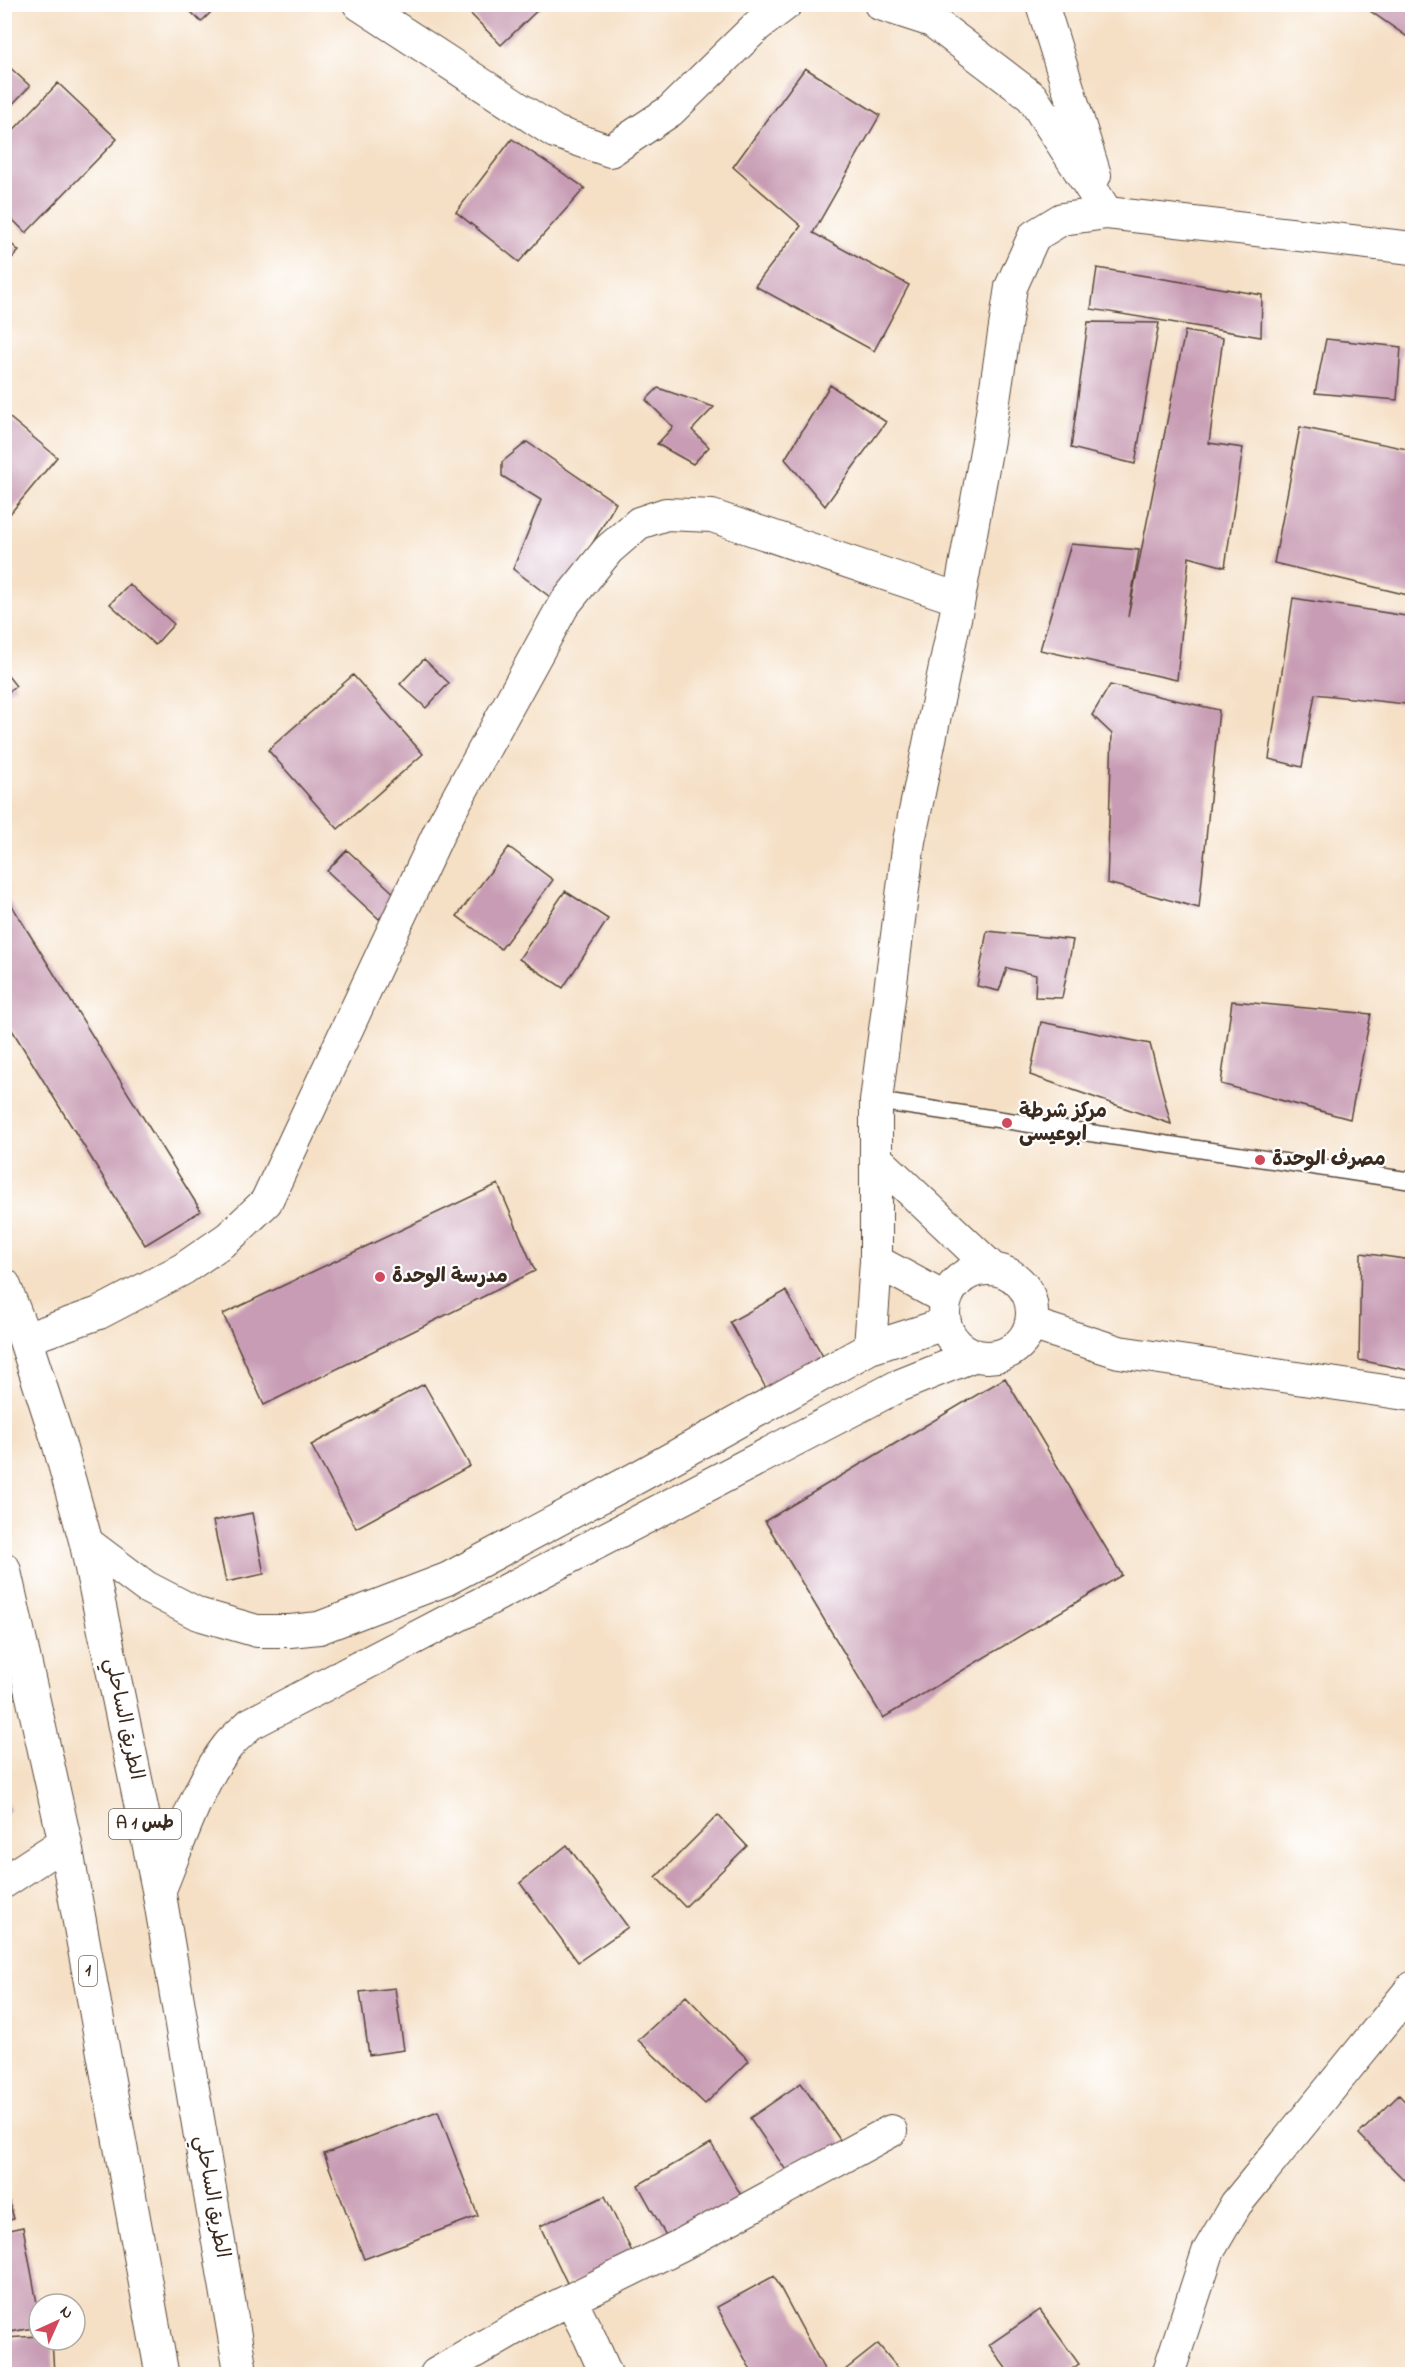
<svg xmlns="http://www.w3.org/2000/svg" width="1417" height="2379" viewBox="0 0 1417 2379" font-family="'Indie Flower','Playpen Sans Arabic',sans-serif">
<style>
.building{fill:#c89cb4}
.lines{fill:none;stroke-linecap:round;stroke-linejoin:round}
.lane-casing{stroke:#574537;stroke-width:19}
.street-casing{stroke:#574537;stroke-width:34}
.highway-casing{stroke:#574537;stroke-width:35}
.lane{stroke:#fff;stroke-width:16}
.street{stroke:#fff;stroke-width:32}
.highway{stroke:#fff;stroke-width:33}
.poi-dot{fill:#d1495b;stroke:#fff;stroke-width:2}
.labels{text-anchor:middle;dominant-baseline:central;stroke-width:4.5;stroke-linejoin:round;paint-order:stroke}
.shield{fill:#fff;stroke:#766a62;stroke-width:1.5}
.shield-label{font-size:18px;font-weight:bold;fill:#3b2a1e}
.poi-label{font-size:20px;font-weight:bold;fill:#3b2a1e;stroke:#fff;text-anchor:start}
.street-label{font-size:20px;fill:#3b2a1e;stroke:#fff}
</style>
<rect width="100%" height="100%" fill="#fff"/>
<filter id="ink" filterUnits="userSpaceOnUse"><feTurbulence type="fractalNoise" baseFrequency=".0167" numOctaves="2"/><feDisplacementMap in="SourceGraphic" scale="12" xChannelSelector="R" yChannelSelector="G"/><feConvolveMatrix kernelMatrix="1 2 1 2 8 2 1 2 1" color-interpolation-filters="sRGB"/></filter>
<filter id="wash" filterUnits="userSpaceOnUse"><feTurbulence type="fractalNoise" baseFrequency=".008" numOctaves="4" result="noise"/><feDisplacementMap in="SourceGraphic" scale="24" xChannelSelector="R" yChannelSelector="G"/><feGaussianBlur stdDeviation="1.35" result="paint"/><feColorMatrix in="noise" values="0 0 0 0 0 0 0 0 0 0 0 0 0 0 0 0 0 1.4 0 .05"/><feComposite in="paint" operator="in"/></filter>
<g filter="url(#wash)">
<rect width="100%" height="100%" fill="#f5e0c6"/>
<g id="blocks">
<!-- building -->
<path class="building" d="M183,4H219L201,22Z
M1360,4H1412V40Z
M466,5H543L501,45L464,7Z
M4,62L30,86L4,113Z
M805,68L880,115L813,233L909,285L874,351L755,286L801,226L733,167Z
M58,83L117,139L26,233L5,212V139Z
M512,139L585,188L519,262L456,212Z
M4,237L19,251L4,266Z
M1097,268L1262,295L1261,337L1091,309Z
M1088,322L1159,323L1135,464L1071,448Z
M1185,331L1223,338L1209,443L1243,448L1225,567L1189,557L1177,680L1040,650L1071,544L1139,550L1128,617Z
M1326,339L1401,347L1397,400L1315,393Z
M830,385L886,422L825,506L785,459Z
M658,388L714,407L692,430L709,447L693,464L657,444L673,427L646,400Z
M4,413L57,457L4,521Z
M1300,427L1412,450V596L1274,563Z
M527,442L616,503L558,603L513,569L541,500L502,476V462Z
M129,584L174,624L155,645L110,604Z
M1293,598L1412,617V643L1405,704L1315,694L1302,767L1269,759Z
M424,659L449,683L426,708L400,684Z
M4,671L16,686L4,695Z
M353,675L423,754L338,829L268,750Z
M1110,685L1219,710L1199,908L1107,883L1112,734L1092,715Z
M509,847L553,880L501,949L457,916Z
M347,850L399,898L379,919L327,871Z
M565,891L608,919L563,988L519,959Z
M4,893L201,1211L145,1245L4,1017Z
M987,931L1073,940L1062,998L1035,997L1036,975L1007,968L999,991L977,986Z
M1232,1001L1371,1014L1350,1119L1221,1084Z
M1041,1022L1150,1044L1171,1124L1030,1075Z
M498,1184L535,1271L264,1405L223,1314Z
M1361,1253L1412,1260V1371L1359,1360Z
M786,1291L825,1360L768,1392L730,1322Z
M1005,1378L1122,1575L883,1718L765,1521Z
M424,1384L470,1466L356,1528L311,1445Z
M252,1513L264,1574L226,1582L213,1521Z
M4,1791L10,1811L4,1812Z
M718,1815L747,1846L685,1907L656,1877Z
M567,1845L628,1927L578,1962L520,1883Z
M395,1988L404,2050L369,2055L360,1992Z
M686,1996L749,2061L705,2104L638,2040Z
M801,2083L843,2144L792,2179L750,2118Z
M1399,2095L1412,2109V2188L1359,2134Z
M438,2111L478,2216L364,2259L324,2154Z
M711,2143L742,2197L668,2239L638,2185Z
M4,2181L14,2219L4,2221Z
M605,2196L633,2254L568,2285L540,2226Z
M23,2227L39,2314V2327L4,2333V2231Z
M774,2276L826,2373L823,2374H753L717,2307Z
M1040,2310L1079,2364L1064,2374H1010L989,2345Z
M39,2336V2340H52L54,2374H4V2338Z
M878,2344L903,2374H840Z"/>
</g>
</g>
<g filter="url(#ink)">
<use href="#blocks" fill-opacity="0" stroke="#574537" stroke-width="1.5"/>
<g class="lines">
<defs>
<path id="lane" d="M876,1101L1412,1181"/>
<path id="street" d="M359,4L555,132L610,151L670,111L757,26L786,4
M880,4L932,21L1032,97L1107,213
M1042,4L1095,175
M877,1159L992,1268
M876,1261L946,1299
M944 1313a44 44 0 1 1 88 0a44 44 0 1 1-88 0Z
M1031,1324L1119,1352L1412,1395
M25,1339L99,1313L183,1269L228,1238L266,1202L441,828L563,606L608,550L639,523L666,514L712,516L959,599
M870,1348L876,1261V1101L909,841L959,599L988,440L1011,287L1034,236L1062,219L1107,213L1412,248
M86,1542L146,1587L198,1614L257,1631H290L319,1628L447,1579L638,1477L870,1348L945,1324
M4,1882L65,1842
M159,1892C177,1849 198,1783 227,1747C233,1739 242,1732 250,1724L898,1386L973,1356
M571,2301L590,2338L606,2374
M436,2374L531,2319L679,2246L891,2131
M1168,2374L1208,2252L1236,2204L1412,1988"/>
<path id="highway" d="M4,1285L25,1339L59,1444L86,1542L159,1892L241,2374
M4,1569L65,1842L162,2374"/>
</defs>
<!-- lane casing -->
<use href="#lane" class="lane-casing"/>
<!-- street casing -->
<use href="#street" class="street-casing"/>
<!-- highway casing -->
<use href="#highway" class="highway-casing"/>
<!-- lane -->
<use href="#lane" class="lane"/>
<!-- street -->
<use href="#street" class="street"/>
<!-- highway -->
<use href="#highway" class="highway"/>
</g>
</g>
<!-- markers -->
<g class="poi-dot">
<circle cx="1007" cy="1123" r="6"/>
<circle cx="1260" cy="1160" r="6"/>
<circle cx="380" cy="1277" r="6"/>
</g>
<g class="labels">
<!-- shield labels -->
<g class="shield">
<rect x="109" y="1809" width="72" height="30" rx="4.5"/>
<rect x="79" y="1956" width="18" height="30" rx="4.5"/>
</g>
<g class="shield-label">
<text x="145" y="1824">A 1 طس</text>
<text x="88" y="1971">1</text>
</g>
<!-- poi labels -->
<g class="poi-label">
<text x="1019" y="1112">مركز شرطة<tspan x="1019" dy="23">ابوعيسى</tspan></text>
<text x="1272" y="1160">مصرف الوحدة</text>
<text x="392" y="1277">مدرسة الوحدة</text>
</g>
<!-- street labels -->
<g class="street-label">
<text transform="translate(123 1719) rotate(78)">الطريق الساحلي</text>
<text transform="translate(211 2197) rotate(80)">الطريق الساحلي</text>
</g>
</g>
<!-- margin -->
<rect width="1417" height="2379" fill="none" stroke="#fff" stroke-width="24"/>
<!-- north arrow -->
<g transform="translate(57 2322) rotate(45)"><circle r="28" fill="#ffffff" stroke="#b1aaa5" stroke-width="1.5"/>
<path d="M0-4.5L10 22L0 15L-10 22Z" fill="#d1495b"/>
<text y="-9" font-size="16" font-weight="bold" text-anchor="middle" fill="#3b2a1e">N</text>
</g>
</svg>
